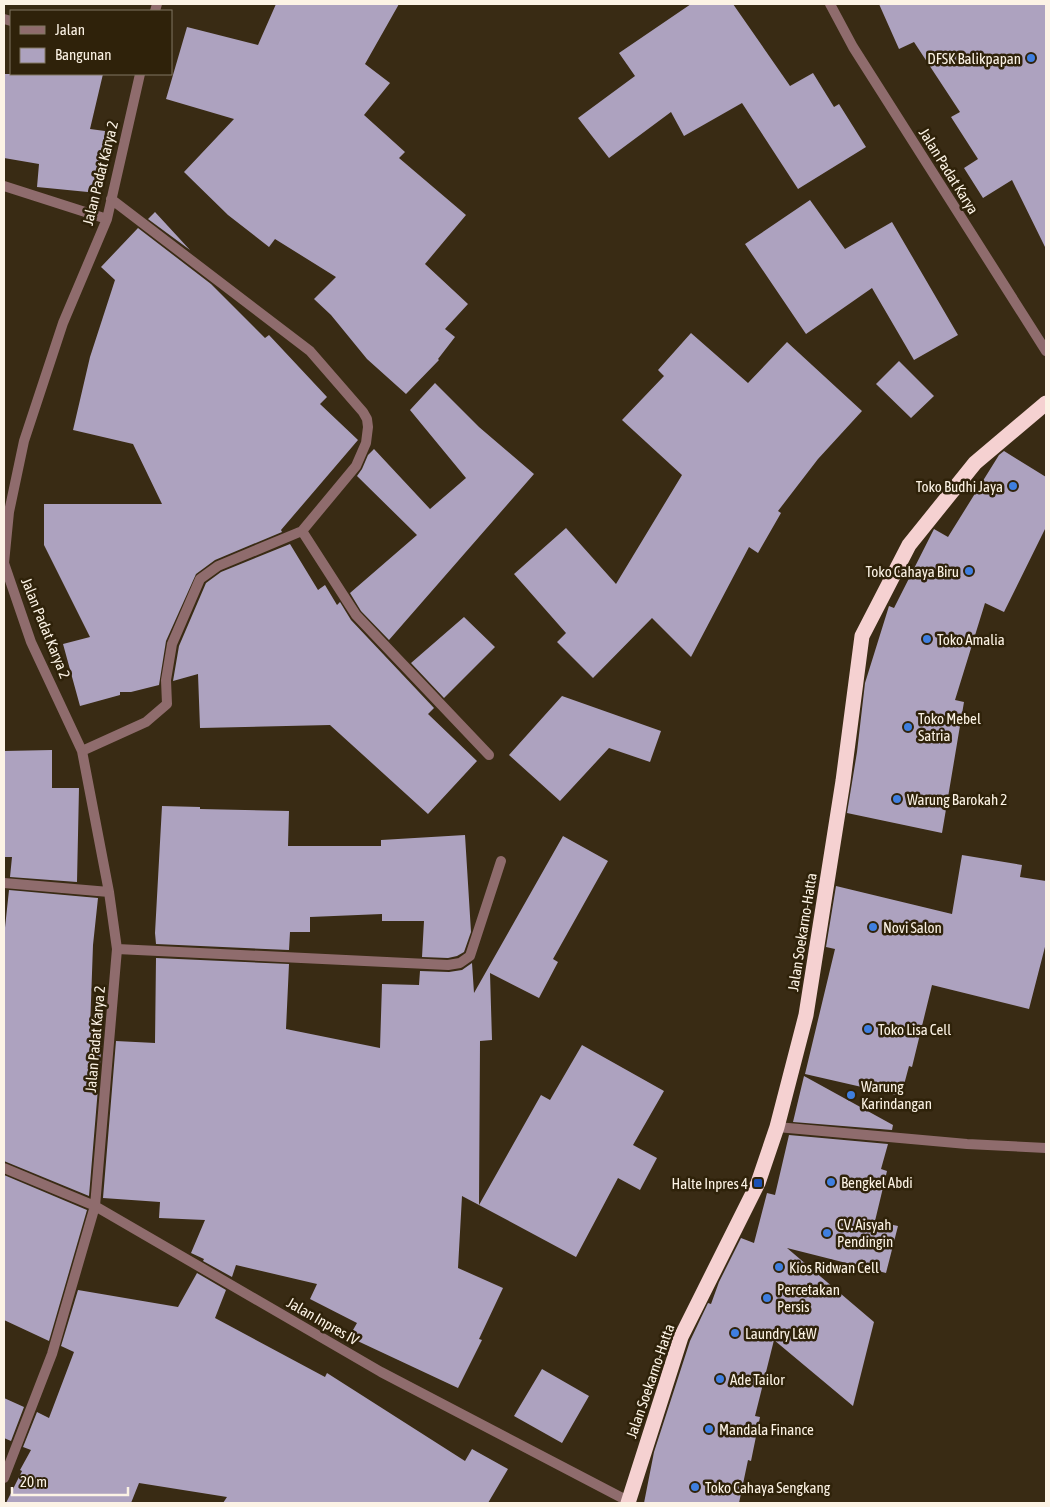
<svg xmlns="http://www.w3.org/2000/svg" width="1050" height="1507" viewBox="0 0 1050 1507" font-family="'Asap Condensed',sans-serif">
<style>
.building{fill:#ada2bf}
.lines{fill:none;stroke-linecap:round;stroke-linejoin:round}
.street{stroke:#8f6c6d;stroke-width:10}
.highway{stroke:#f5d1d1;stroke-width:15}
.shop-dot{fill:#3f7fe0;stroke:#2f220a;stroke-width:2}
.transit-dot{fill:#1a4fb4;stroke:#2f220a;stroke-width:2}
.labels{text-anchor:middle;dominant-baseline:central;stroke-width:5;stroke-linejoin:round;paint-order:stroke}
.poi-label{font-size:15px;fill:#fcf3e5;stroke:#2f220a;text-anchor:start}
.street-label{font-size:15px;fill:#fcf3e5;stroke:#2f220a}
</style>
<rect width="100%" height="100%" fill="#392b14"/>
<!-- building -->
<path class="building" d="M276,4H399L365,64L390,83L364,115L405,152L399,158L466,215L425,264L468,304L445,329L455,337L438,359L439,360L406,394L367,359L331,315L314,299L336,277L275,239L269,247L228,215L184,172L234,119L166,99L187,27L258,45Z
M691,4H733L790,86L813,73L834,107L839,104L866,147L798,189L742,103L684,136L671,112L609,158L578,118L635,76L619,53Z
M879,4H1046V249L1012,180L983,198L964,168L978,159L951,117L960,112L914,42L899,49Z
M4,74H103L90,129L105,131L98,193L37,187L39,164L4,158Z
M810,200L845,249L892,222L958,335L914,360L872,288L806,334L745,244Z
M155,212L190,250L148,219Z
M138,228L211,284L265,338L269,335L327,397L320,404L358,440L281,530L282,532L215,560L196,574L166,641L159,685L131,692H120V695L80,706L63,644L90,637L44,545V504H162L133,444L73,430L90,357L115,280L101,267Z
M691,333L748,383L787,342L862,411L818,459L778,511L781,513L758,553L749,547L691,657L652,618L593,678L557,642L566,633L514,574L566,528L616,584L682,475L622,420L664,376L658,370Z
M899,361L934,396L911,418L876,384Z
M435,383L479,427L534,474L389,640L361,611L350,593L417,535L357,476L362,469L368,455L374,449L430,509L466,478L410,410Z
M1004,451L1046,477V527L1004,612L985,603L955,700L964,702L942,833L847,813L857,752L865,683L889,606L894,608L934,529L948,537L999,455Z
M290,544L318,590L325,585L337,605L340,602L351,620L434,708L428,714L477,761L428,814L330,725L200,728L198,674L173,681L179,646L206,583L221,572Z
M464,617L495,647L444,698L411,663Z
M562,696L661,731L650,762L609,748L560,801L509,755Z
M52,750V788H79L77,882L10,877L12,857H4V751Z
M162,806L200,807V809L289,811L288,846H381V840L465,835L471,932L464,952L457,956L448,958L422,957L424,921H382V914L310,917V932H290L289,950L156,944L155,933Z
M563,836L608,861L553,959L558,962L539,998L490,973L492,1040L480,1041L479,1205L462,1196L458,1268L503,1288L479,1339L482,1340L458,1388L349,1337L357,1323L310,1299L317,1284L236,1265L232,1277L203,1261L204,1259L191,1253L205,1220L159,1218L160,1202L103,1198L116,1041L155,1043L156,958L289,964L286,1029L380,1048L382,984L419,985L420,971L449,972L462,970L472,963L474,993Z
M962,855L1022,865L1020,877L1046,881V943L1029,1009L932,985L912,1067L909,1066L901,1096L805,1074L835,949L826,947L836,886L952,914Z
M9,890L98,898L93,945L90,1029H94V1039L102,1040L89,1196L4,1161V937Z
M582,1045L664,1091L633,1145L657,1158L640,1190L618,1178L576,1257L479,1205L541,1095L550,1100Z
M804,1076L893,1125L892,1130L793,1122Z
M789,1135L888,1144L881,1169L887,1171L875,1221L898,1226L886,1273L787,1248L874,1322L853,1406L774,1340L755,1416L760,1417L751,1461L748,1460L739,1503H644L654,1452L690,1341L708,1303L711,1304L719,1282L741,1238L754,1243L767,1193L775,1195Z
M4,1175L87,1210L49,1341L4,1320Z
M197,1273L226,1290L215,1318L325,1377L327,1373L465,1461L472,1449L508,1469L488,1503H223L227,1497L139,1483L131,1503H6L22,1471L20,1470L31,1450L23,1447L37,1412L49,1418L74,1352L61,1346L78,1290L178,1307Z
M542,1369L589,1396L562,1443L514,1416Z
M4,1398L24,1407L11,1441L4,1438Z"/>
<g class="lines">
<!-- street -->
<path class="street" d="M830,4L853,47L1046,351
M155,11L157,4
M4,19L11,21
M4,186L107,219
M302,531L356,615L489,755
M82,751L146,722L167,704L166,680L172,644L200,579L218,566L302,531L356,466L366,443L368,427L367,419L363,412L310,351L111,199
M4,883L109,892
M117,949L448,965L460,963L470,956L501,861
M777,1127L967,1144L1046,1148
M4,1168L95,1206L381,1372L628,1501
M4,1478L52,1354L95,1206L117,949L109,892L82,751L31,642L4,563L9,512L24,441L63,323L107,219L140,74"/>
<!-- highway -->
<path class="highway" d="M628,1503L681,1337L758,1183L777,1127L806,1015L843,781L862,636L909,545L975,463L1046,403"/>
</g>
<!-- markers -->
<g class="shop-dot">
<circle cx="1031" cy="58" r="5"/>
<circle cx="1013" cy="486" r="5"/>
<circle cx="969" cy="571" r="5"/>
<circle cx="927" cy="639" r="5"/>
<circle cx="908" cy="727" r="5"/>
<circle cx="897" cy="799" r="5"/>
<circle cx="873" cy="927" r="5"/>
<circle cx="868" cy="1029" r="5"/>
<circle cx="851" cy="1095" r="5"/>
<circle cx="831" cy="1182" r="5"/>
<circle cx="827" cy="1233" r="5"/>
<circle cx="779" cy="1267" r="5"/>
<circle cx="767" cy="1298" r="5"/>
<circle cx="735" cy="1333" r="5"/>
<circle cx="720" cy="1379" r="5"/>
<circle cx="709" cy="1429" r="5"/>
<circle cx="695" cy="1487" r="5"/>
</g>
<rect class="transit-dot" x="753" y="1178" width="10" height="10" rx="2.5"/>
<g class="labels">
<!-- poi labels -->
<g class="poi-label">
<text x="1021" y="58" text-anchor="end">DFSK Balikpapan</text>
<text x="1003" y="486" text-anchor="end">Toko Budhi Jaya</text>
<text x="959" y="571" text-anchor="end">Toko Cahaya Biru</text>
<text x="937" y="639">Toko Amalia</text>
<text x="918" y="718">Toko Mebel<tspan x="918" dy="17">Satria</tspan></text>
<text x="907" y="799">Warung Barokah 2</text>
<text x="883" y="927">Novi Salon</text>
<text x="878" y="1029">Toko Lisa Cell</text>
<text x="861" y="1086">Warung<tspan x="861" dy="17">Karindangan</tspan></text>
<text x="841" y="1182">Bengkel Abdi</text>
<text x="748" y="1183" text-anchor="end">Halte Inpres 4</text>
<text x="837" y="1224">CV. Aisyah<tspan x="837" dy="17">Pendingin</tspan></text>
<text x="789" y="1267">Kios Ridwan Cell</text>
<text x="777" y="1289">Percetakan<tspan x="777" dy="17">Persis</tspan></text>
<text x="745" y="1333">Laundry L&amp;W</text>
<text x="730" y="1379">Ade Tailor</text>
<text x="719" y="1429">Mandala Finance</text>
<text x="705" y="1487">Toko Cahaya Sengkang</text>
</g>
<!-- street labels -->
<g class="street-label">
<text transform="translate(949 171) rotate(58)">Jalan Padat Karya</text>
<text transform="translate(100 173) rotate(-76)">Jalan Padat Karya 2</text>
<text transform="translate(46 628) rotate(68)">Jalan Padat Karya 2</text>
<text transform="translate(802 932) rotate(-81)">Jalan Soekarno-Hatta</text>
<text transform="translate(95 1039) rotate(-85)">Jalan Padat Karya 2</text>
<text transform="translate(323 1321) rotate(30)">Jalan Inpres IV</text>
<text transform="translate(650 1381) rotate(-71)">Jalan Soekarno-Hatta</text>
</g>
</g>
<!-- border -->
<rect width="1050" height="1507" fill="none" stroke="#fcf3e5" stroke-width="10"/>
<!-- legend -->
<rect x="10" y="10" width="162" height="65" fill="#2f220a" stroke="#817662"/>
<rect x="20" y="26" width="25" height="8" fill="#8f6c6d" stroke="#817662"/>
<text x="55" y="35" font-size="15" fill="#fcf3e5">Jalan</text>
<rect x="20" y="48" width="25" height="15" fill="#ada2bf" stroke="#817662"/>
<text x="55" y="60" font-size="15" fill="#fcf3e5">Bangunan</text>
<!-- scale -->
<path d="M12 1487v8h116v-8" fill="none" stroke="#fcf3e5" stroke-width="2.5"/>
<text x="20" y="1487" font-size="15" fill="#fcf3e5" stroke="#2f220a" stroke-width="4" paint-order="stroke">20 m</text>
</svg>
